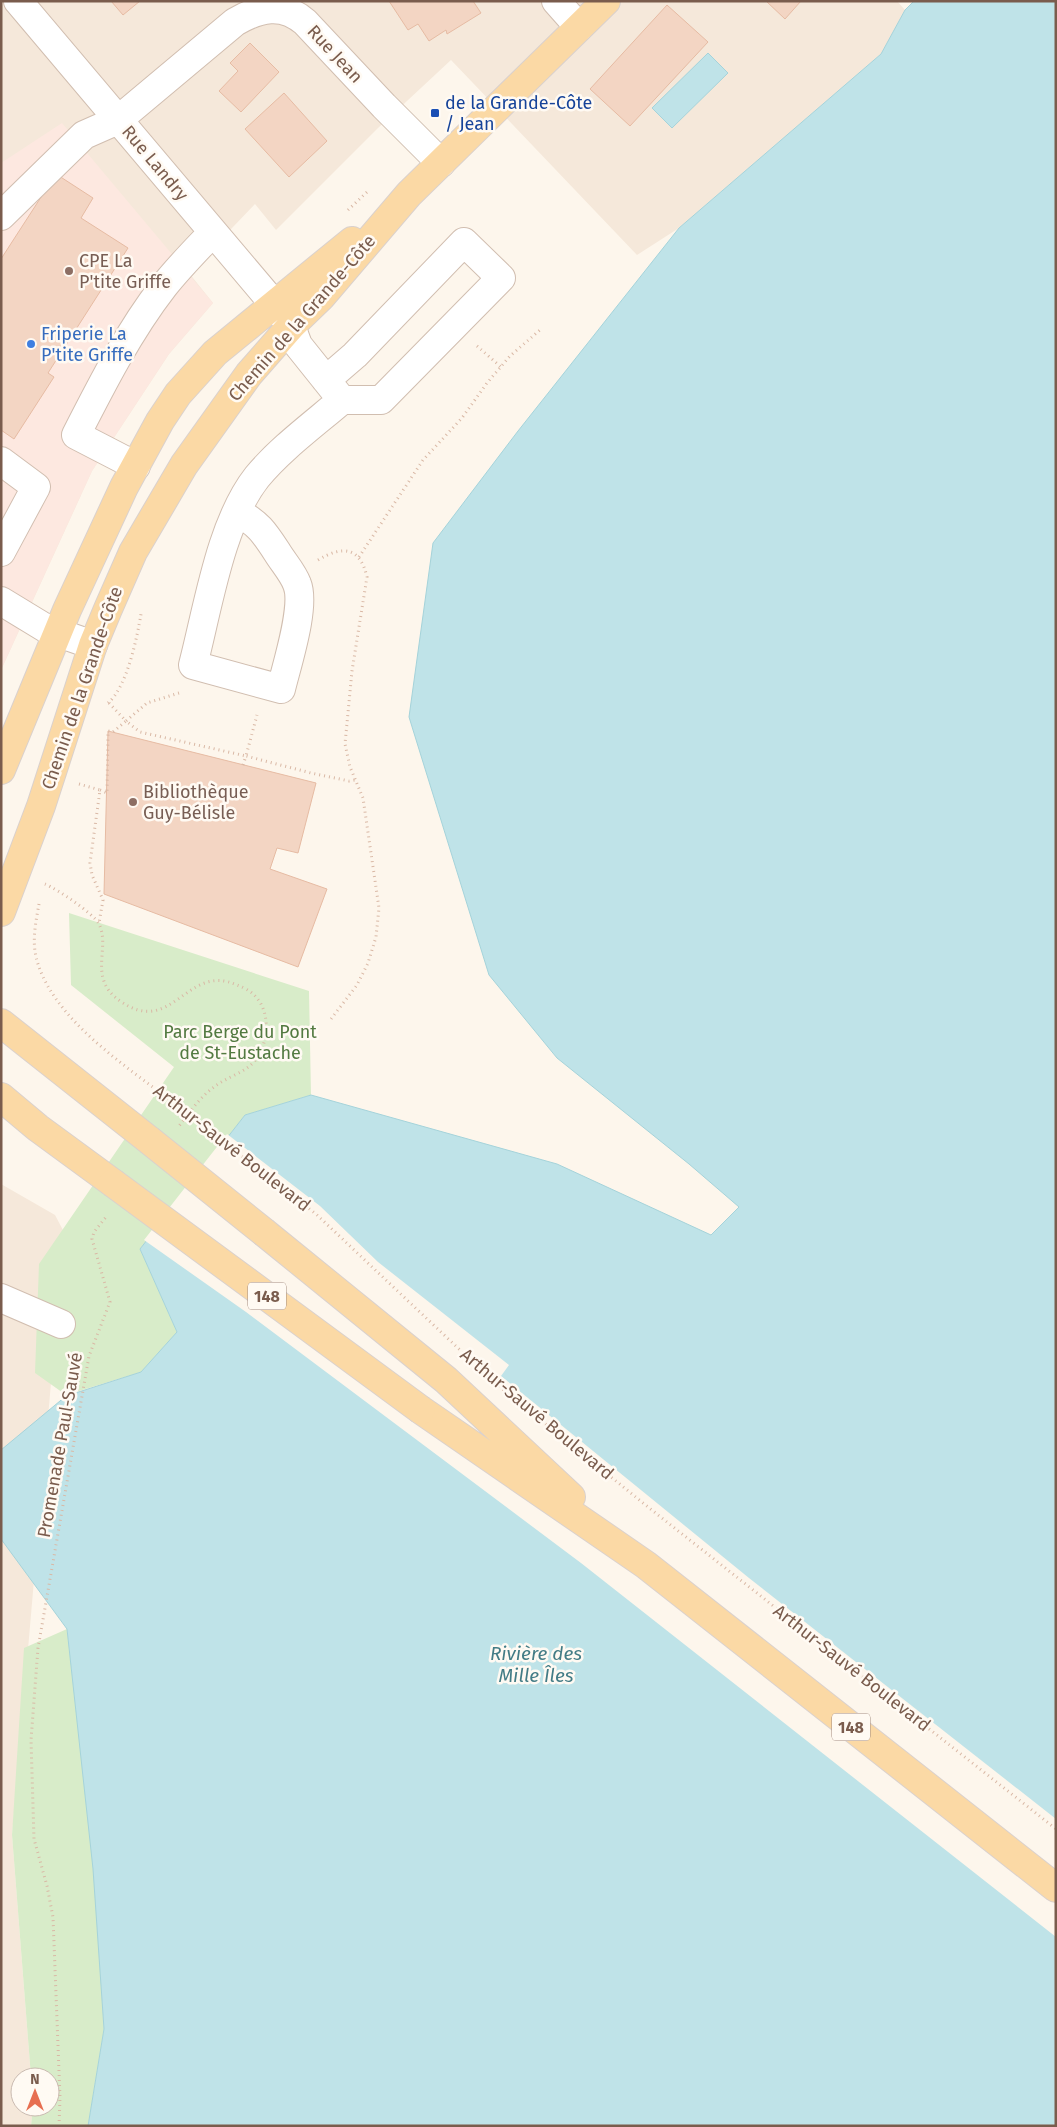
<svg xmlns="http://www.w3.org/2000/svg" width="1057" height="2127" viewBox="0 0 1057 2127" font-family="'Fira Sans',sans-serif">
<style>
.residential{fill:#f5e8da}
.commercial{fill:#fde8e0}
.park{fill:#d8ecc9}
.water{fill:#bfe3e8;stroke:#a5d3da}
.pier{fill:#fdf6ec}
.building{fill:#f3d5c3;stroke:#e6bba3}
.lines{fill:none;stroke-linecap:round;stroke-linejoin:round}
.minor-casing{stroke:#d1beb0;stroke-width:30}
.major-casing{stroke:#dad1cd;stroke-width:30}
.path{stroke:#d9b8a5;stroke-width:3;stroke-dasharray:1 4;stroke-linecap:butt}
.minor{stroke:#fff;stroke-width:28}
.major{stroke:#fbd9a5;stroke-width:28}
.major-bridge-casing{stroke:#dad1cd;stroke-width:30;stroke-linecap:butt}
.path-bridge{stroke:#d9b8a5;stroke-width:3;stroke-dasharray:1 4;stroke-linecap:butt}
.major-bridge{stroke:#fbd9a5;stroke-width:28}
.transit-dot{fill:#1a4fb4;stroke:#fffaf3;stroke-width:2}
.education-dot{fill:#8d6e63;stroke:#fffaf3;stroke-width:2}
.shop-dot{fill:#3f7fe0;stroke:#fffaf3;stroke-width:2}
.labels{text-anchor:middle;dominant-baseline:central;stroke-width:5;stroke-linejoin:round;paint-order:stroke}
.shield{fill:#fffaf3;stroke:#a28b7f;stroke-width:1}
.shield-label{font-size:16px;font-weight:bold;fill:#7a5c4d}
.street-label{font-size:18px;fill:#7a5c4d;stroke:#fffaf3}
.transit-label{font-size:18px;fill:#164399;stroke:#fffaf3;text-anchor:start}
.education-label{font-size:18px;fill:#785e54;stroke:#fffaf3;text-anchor:start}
.shop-label{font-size:18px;fill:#366cbe;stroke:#fffaf3;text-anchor:start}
.park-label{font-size:18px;fill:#537a41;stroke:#fffaf3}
.water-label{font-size:19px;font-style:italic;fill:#437c86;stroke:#fffaf3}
</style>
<rect width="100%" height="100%" fill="#fdf6ec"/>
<!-- residential -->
<path class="residential" d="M1,1H897L905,10L881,54L679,228L637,255L451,60L378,128L276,230L255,204L189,273L213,303L169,354L92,471L1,670Z
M1,1184L55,1215L64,1232L12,1835L31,2077H20V2107H33L31,2126H1Z"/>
<!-- commercial -->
<path class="commercial" d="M62,123L213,303L169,354L92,471L1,670V163Z"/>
<!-- park -->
<path class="park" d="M69,913L309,991L311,1095L245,1115L140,1249L177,1332L141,1372L66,1395L35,1373L39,1264L174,1067L71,985Z
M67,1629L93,1853L104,2029L88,2126H31L33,2107H50V2077H31L12,1835L24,1648Z"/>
<!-- water -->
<path class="water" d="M914,1H1056V2126H88L104,2029L93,1869L67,1629L1,1539V1450L66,1396L141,1372L177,1332L140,1249L245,1115L311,1095L557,1164L711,1235L739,1207L689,1164L557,1058L489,975L409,717L433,543L518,431L679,228L881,54L905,10Z
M708,53L728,73L672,128L652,108Z"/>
<!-- pier -->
<path class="pier" d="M227,1134L320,1206L378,1262L509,1365L501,1376L749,1578L1056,1819V1937L581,1563L246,1312L144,1240Z"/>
<!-- building -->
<path class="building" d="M111,1H140L123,15Z
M389,1H473L481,13L447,34L446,30L429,41L418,24L408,30Z
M766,1H801L785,19Z
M667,5L708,42L630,126L590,89Z
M250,43L279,72L241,112L219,91L238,71L230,63Z
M284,93L327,141L289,177L245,129Z
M56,174L93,198L81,218L128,248L48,373L54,377L14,439L1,430V259Z
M108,731L316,783L298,853L277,848L270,869L327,889L298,967L104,894Z"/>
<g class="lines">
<defs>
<path id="minor" d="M18,1L274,304L291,326L298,345L342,400C314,424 280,449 257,477C220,524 208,608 193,665L281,689C287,664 306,606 297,584C293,573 283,562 277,552C264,532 258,523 237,512
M556,1L579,27
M1,216L84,135L118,120L235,22C259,8 282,2 305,22L384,106L441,163
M326,380L355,355L464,242L501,278L381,400H342
M1,461L36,487L1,552
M136,466L76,435C102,384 129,331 164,286C179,267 196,250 213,232
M1,601L47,629L93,645
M1,1298L61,1324"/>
<path id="major" d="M1,770L67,610L124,487L160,421L178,394L215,353L352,241
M1,912L41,806L93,645L108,609L133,552L184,465L249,374L291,326L321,297L409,194L606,1
M1,1023L149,1140
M1,1097L38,1128L113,1183
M265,1233L446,1380L571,1497
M421,1410L646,1565L1056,1888"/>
</defs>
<!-- minor casing -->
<use href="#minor" class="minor-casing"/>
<!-- major casing -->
<use href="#major" class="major-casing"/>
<!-- path -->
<path class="path" d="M348,210L367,192
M477,346L501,367
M359,557L423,460L462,418L487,383L510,356L540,330
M318,560C343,545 360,547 367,577L352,671L345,744L350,767L363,798L379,908L376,937L368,963L357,985L331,1019
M108,703C127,687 137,638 141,614
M109,703L126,721L147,703L179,693
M243,765L246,756L311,773L349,781L355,780
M79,784L100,790L90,863L92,875L103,900L99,923
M100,790L107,793L108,731L113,732L126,721L140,732L246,756L257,715
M45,884C57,889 93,913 99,924C111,948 87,978 120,1001C173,1038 186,962 237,985C243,987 251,991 256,997C273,1015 268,1054 247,1068C237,1075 224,1079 214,1087C200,1097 190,1112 179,1126
M39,904C36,921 32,939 36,957C51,1019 128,1067 175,1104
M59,2126L60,2097L53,1917L47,1886L34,1839L31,1740L38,1648L89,1356L110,1302L92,1239L94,1232L106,1217"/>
<!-- minor -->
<use href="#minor" class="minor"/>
<!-- major -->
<use href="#major" class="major"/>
<defs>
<path id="major-bridge" d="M149,1140L265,1233
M113,1183L421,1410"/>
</defs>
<!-- major-bridge casing -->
<use href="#major-bridge" class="major-bridge-casing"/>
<!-- path-bridge -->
<path class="path-bridge" d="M175,1104L316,1214L495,1383L653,1511L1056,1829"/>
<!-- major-bridge -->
<use href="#major-bridge" class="major-bridge"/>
</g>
<!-- markers -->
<rect class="transit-dot" x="430" y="108" width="10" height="10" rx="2.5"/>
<g class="education-dot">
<circle cx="69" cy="271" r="5"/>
<circle cx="133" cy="802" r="5"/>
</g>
<circle class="shop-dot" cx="31" cy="344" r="5"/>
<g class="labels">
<!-- shield labels -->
<g class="shield">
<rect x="248" y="1282.5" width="38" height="27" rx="4"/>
<rect x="832" y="1713.5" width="38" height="27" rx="4"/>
</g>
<g class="shield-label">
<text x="267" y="1296">148</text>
<text x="851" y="1727">148</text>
</g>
<!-- street labels -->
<g class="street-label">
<text transform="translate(335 54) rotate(47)">Rue Jean</text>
<text transform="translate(155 163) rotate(50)">Rue Landry</text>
<text transform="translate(302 318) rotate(-49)">Chemin de la Grande-Côte</text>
<text transform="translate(82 688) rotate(-71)">Chemin de la Grande-Côte</text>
<text transform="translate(232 1148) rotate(38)">Arthur-Sauvé Boulevard</text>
<text transform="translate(537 1414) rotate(40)">Arthur-Sauvé Boulevard</text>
<text transform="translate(60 1445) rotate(-80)">Promenade Paul-Sauvé</text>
<text transform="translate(852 1668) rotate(38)">Arthur-Sauvé Boulevard</text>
</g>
<!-- transit labels -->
<g class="transit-label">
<text x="445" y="103">de la Grande-Côte<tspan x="445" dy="21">/ Jean</tspan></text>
</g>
<!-- education labels -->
<g class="education-label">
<text x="79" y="261">CPE La<tspan x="79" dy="21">P'tite Griffe</tspan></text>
<text x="143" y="792">Bibliothèque<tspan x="143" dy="21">Guy-Bélisle</tspan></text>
</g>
<!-- shop labels -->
<g class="shop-label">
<text x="41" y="334">Friperie La<tspan x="41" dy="21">P'tite Griffe</tspan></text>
</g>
<!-- park labels -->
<g class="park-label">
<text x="240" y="1032">Parc Berge du Pont<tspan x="240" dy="21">de St-Eustache</tspan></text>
</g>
<!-- water labels -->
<g class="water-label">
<text x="536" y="1653">Rivière des<tspan x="536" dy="22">Mille Îles</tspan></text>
</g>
</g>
<!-- border -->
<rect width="1057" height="2127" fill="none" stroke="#7a5c4d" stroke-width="5"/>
<!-- north arrow -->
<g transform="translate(35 2092)"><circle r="24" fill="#fffaf3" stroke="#cabbb1"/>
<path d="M0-4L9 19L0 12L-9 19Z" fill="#e76f51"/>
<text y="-8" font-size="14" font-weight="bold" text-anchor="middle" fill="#7a5c4d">N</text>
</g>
</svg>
